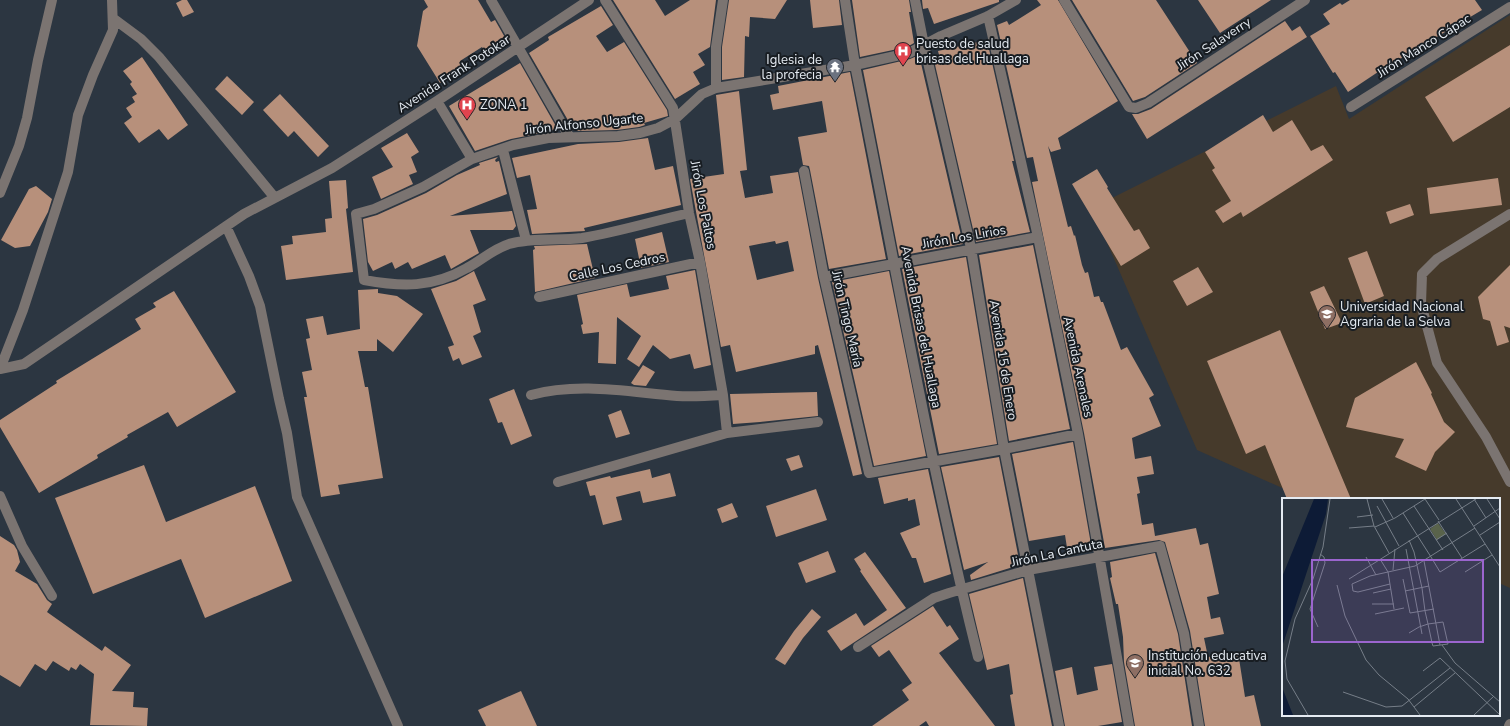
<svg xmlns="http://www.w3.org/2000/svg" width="1510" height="726" viewBox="0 0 1510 726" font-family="'Nunito Sans',sans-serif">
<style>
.education{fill:#463a2b}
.building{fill:#b7907b;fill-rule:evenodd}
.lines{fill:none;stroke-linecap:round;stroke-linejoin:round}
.minor{stroke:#7b7471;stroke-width:10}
.labels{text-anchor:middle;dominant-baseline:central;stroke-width:4;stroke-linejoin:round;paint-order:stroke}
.poi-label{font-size:13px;fill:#e5ebf2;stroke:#181d22;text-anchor:start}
.street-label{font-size:13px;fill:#e5ebf2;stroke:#181d22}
.inset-road{fill:none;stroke:#767e88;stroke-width:1}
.view{fill:#9b65ce;fill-opacity:0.15;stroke:#9b65ce;stroke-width:2}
.inset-edge{fill:none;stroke:#e5ebf2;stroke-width:2}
</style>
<rect width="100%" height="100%" fill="#2c3641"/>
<!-- education -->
<path class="education" d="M1510,15V588L1499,583V499H1307L1197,450L1092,208L1336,86L1349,119Z"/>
<!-- building -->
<path class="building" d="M182,0H187L194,12L183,17L176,3Z
M424,0H478L491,22L495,20L507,41L486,54L482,47L460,61L464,68L440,83L417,46L423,11L428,7Z
M613,0H655L665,16L690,0H716L710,47L698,54L705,65L693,72L700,84L675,99Z
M729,0H787L775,19L750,17L749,37L745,36L744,77L722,80V47Z
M810,0H839L842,25L813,28Z
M852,0H909L911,12H909L914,43L907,47L860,57Z
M922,0H999V2L934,24L928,8L923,9Z
M1037,0H1058L1118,101L1058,138L1061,149L1051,152L1048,146L1068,227L1071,226L1074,236L1075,235L1082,265L1085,273L1088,272L1094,297L1099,296L1101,302H1103L1121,350L1127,347L1154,395L1149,398L1161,426L1132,438L1135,459L1151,456L1154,474L1137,477L1140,493L1137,494L1142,525L1153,523L1155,536L1196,528L1200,545L1208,543L1219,594L1207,597L1211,619L1220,617L1224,634L1204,638L1208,657L1238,652L1245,697L1254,695L1261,726H1205L1190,631L1165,542L1159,540L1105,548L1084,433L1032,182L1038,181L1033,157L1027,158L997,25L1007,21L1009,25L1041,5Z
M1072,0H1156L1197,63L1145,97L1133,101Z
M1198,0H1271L1220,33Z
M1350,0H1475L1482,10L1378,72L1348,92L1335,72L1333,73L1310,36L1330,24L1323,14L1340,3L1342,5Z
M601,6L613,25L596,36L607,52L624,42L667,110L668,116L644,123L645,125L639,127L617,130L577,131L571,121L569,122L529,53L549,40L548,37Z
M1285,21L1292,31L1300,26L1307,37L1147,139L1132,114H1138L1151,109Z
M987,40L1014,161H1012L1030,232L976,242L933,56L939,55L938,51Z
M1510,45V107L1453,142L1425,97Z
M917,56L918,59H920L963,244L899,256L863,70L910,59Z
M142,57L188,125L168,140L159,129L139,143L124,123L132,117L126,108L135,102L132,97L137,94L130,84L132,82L123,71Z
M520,63L557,128L551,131L511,139L475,151L449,106Z
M850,72L886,259L829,269L810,170L809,166L803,165L798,137L827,132L822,101L773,110L770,95L779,93L778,86Z
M227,76L254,102L242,115L215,89Z
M739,91L747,170L740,171L745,198L773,193L770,176L798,172L818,278L862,474L853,476L818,345L815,346V354L736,372L730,345L721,347L690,179L724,174L716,95ZM775,241L776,244L788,241L794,271L757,280L749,246Z
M280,94L329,146L318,157L294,131L288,137L263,110Z
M1263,115L1273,132L1292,120L1311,151L1323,145L1333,160L1243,217L1241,212L1223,223L1215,211L1231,201L1212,170L1215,168L1205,152Z
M407,133L419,152L411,157L417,172L409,175L413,184L381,199L372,177L393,167L381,148Z
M648,138L655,170L673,166L681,205L584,228L585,231L532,234L527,210L537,209L530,175L517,178L512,158L578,144L619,142Z
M498,157L495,160L496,162L499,161L507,194L450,216L512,211L516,226L513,230H470L479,253L451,269L445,255L412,269L408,262L395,269L392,262L373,271L368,262L363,219L377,215L426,193L457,175L480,165L479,163Z
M1097,169L1108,187L1107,188L1134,231L1139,229L1150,248L1121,266L1072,184Z
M1498,178L1502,205L1430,214L1427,188Z
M346,180L348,208L346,209L353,272L286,280L281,246L293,244L292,236L326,232L325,219L332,218L329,181Z
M36,186L52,199L48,212L30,246L15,248L1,240L29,189Z
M1410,204L1414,215L1390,224L1386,212Z
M662,232L669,262L641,268L635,239Z
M587,244L595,278L535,292L533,250L535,249L534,246Z
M1033,245L1070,429L1009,441L979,255Z
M1367,251L1384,296L1365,304L1348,258Z
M966,257L997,444L939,454L902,269Z
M1510,265V328L1504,326L1509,342L1497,346L1490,321L1483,319L1478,297Z
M1198,267L1213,292L1187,306L1173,281Z
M695,270L711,365L694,369L690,354L670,359L653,345L639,367L627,359L641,336L617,317L616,364L598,363L599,332L583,334L581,325L583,324L577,295L627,284L630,297L669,289L666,276Z
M474,271L486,300L473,305L481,332L473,336L482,357L462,365L459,358L453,361L448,347L454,345L431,289L456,281Z
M889,271L926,456L874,466L832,282Z
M1324,286L1342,323L1325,329L1310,292Z
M378,289V293L397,296L423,314L393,352L377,339V351H358L365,387H368L383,478L338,485L340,494L321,497L304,397H307L302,372L312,370L306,339L310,338L306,319L323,316L327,335L360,329L358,290Z
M174,291L236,392L177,427L168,412L127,435L128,437L97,455L98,458L39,493L0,427V420L57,383L56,381L141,329L135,319L156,307L153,303Z
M1280,330L1351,499H1287L1265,445L1246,454L1207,361Z
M1416,362L1432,393L1431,394L1444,422L1455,432L1435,452L1426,471L1395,457L1404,439L1346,427L1355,398Z
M643,365L655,372L646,386L634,385L631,383Z
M514,389L532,436L511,445L502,422L498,423L489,399Z
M817,392L818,416L760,422L733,424L730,394Z
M621,410L630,434L616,438L608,415Z
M1073,442L1092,550L1068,554L1065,535L1029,541L1012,454Z
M799,455L803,467L791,471L786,459Z
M999,457L1020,565L971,580L970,575L988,562L964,570L941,467Z
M144,465L166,522L255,486L292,581L205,618L181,559L93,594L55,498Z
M650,469L652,478L670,473L676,496L643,503L640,491L616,497L622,520L603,525L595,495L590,496L586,482L610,476L611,478Z
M928,469L951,574L924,583L916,558H912L900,533L920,525L915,499L908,501V498L884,504L878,478Z
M816,489L827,520L776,537L766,506Z
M732,503L738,517L722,523L717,509Z
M0,536L14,545L17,550L20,562L15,571L37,584L47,600L52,604L47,612L102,651L105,646L131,665L112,691L134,692L133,707L148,708L147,726L90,725L94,674L80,664L76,670L71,667L69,671L53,661L46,671L35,664L20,687L0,675Z
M828,551L836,572L806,583L798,563Z
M865,552L906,608L841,651L827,631L856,613L864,626L887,610L860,571L861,570L854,559Z
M1155,553L1178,634L1192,726H1135L1124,662L1123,637L1118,604H1116L1110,578L1112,577L1110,562Z
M1023,578L1052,726H1015L1010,695L1013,694L1009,664L987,670L969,594Z
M933,606L947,627L950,625L959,639L939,653L995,726H929L926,721L919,726H872L909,700L902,690L912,683L889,650L879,657L871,646Z
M812,609L821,617L803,638L785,665L775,659L794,631Z
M1112,664L1122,722L1098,726H1065L1055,671L1072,667L1077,695L1098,690L1094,667Z
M521,691L537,726H486L478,710Z"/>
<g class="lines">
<!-- minor -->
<path class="minor" d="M491,0L569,136
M605,0L673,108L689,213L700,262L723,395L727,433
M845,0L855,65C895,262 929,462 978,657
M915,0L924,45L971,248L1004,449L1059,726
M1064,0L1129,107L1136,108L1148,103L1305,0
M988,16L1038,237L1078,434L1129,726
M114,19L141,39L159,57L275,198
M716,88V47L723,0
M437,101L472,159
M1351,107L1510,7
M503,150L526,240
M804,171L824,277L869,473L1004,449L1078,434
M0,193L19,146L27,118L38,60L52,0
M689,213C654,221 618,232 582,238C558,241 532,237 509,244C493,249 482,260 467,268C432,288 402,287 364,280L356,214L374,209L423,187L472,159L513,145L548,138L618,136L640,133L658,128L675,119L702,94L716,88L855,65L909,53L941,36L988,16L1016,0
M1510,214L1437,259L1422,274L1421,304L1437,363L1486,437L1510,482
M226,226L249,276L260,306L279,399L287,433L297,497L398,726
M824,277L1038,237
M539,297L700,262
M0,369L24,364L244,214L332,168L437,101L589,0
M0,369L23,310L68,172L78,115L93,75L113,30L112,0
M531,395C579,382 628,392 677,396C692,397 708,396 723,395
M558,482L727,433L818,422
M0,496L22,546L52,596
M858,647L934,598L949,593L1028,570L1160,546L1184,633L1199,726
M1509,726L1510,724"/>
</g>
<!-- icons -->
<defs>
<symbol id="hospital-pin" viewBox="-11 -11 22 30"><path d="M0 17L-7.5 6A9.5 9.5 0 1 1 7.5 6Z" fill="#e0444e" stroke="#181d22"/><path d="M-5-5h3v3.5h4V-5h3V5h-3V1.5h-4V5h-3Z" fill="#fff"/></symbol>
<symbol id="temple-pin" viewBox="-11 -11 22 30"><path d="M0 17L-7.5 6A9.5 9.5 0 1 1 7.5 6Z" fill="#6b7280" stroke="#181d22"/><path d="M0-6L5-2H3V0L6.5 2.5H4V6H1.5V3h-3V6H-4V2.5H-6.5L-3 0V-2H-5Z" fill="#fff"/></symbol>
<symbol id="university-pin" viewBox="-11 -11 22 30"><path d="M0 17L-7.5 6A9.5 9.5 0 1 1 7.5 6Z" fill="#8d6e63" stroke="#181d22"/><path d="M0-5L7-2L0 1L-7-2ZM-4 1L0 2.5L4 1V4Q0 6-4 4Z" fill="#fff"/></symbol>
<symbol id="school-pin" viewBox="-11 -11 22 30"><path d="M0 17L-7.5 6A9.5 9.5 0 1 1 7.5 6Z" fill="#8d6e63" stroke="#181d22"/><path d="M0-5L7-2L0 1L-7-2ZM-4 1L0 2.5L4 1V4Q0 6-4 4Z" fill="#fff"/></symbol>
</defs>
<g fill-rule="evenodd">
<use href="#hospital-pin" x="893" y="41" width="20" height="27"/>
<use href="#temple-pin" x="825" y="57" width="20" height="27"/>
<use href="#hospital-pin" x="457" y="95" width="20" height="27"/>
<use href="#university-pin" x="1317" y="304" width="20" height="27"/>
<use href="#school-pin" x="1125" y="653" width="20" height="27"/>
</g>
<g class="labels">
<!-- poi labels -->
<g class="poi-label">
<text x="916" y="44">Puesto de salud<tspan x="916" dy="15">brisas del Huallaga</tspan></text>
<text x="822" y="60" text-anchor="end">Iglesia de<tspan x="822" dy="15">la profecia</tspan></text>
<text x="480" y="105">ZONA 1</text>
<text x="1340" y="307">Universidad Nacional<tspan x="1340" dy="15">Agraria de la Selva</tspan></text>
<text x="1148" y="656">Institución educativa<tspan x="1148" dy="15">inicial No. 632</tspan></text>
</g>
<!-- street labels -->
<g class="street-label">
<text transform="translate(1214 44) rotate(-33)">Jirón Salaverry</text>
<text transform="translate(1424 46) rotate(-32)">Jirón Manco Cápac</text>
<text transform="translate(454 74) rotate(-33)">Avenida Frank Potokar</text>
<text transform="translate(584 124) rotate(-6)">Jirón Alfonso Ugarte</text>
<text transform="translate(703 205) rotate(79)">Jirón Los Paltos</text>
<text transform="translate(964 237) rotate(-10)">Jirón Los Lirios</text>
<text transform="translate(617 267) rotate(-12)">Calle Los Cedros</text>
<text transform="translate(847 319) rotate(77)">Jirón Tingo María</text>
<text transform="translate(921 327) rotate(79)">Avenida Brisas del Huallaga</text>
<text transform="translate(1003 360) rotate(81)">Avenida 15 de Enero</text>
<text transform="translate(1078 367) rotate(78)">Avenida Arenales</text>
<text transform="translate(1057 553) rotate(-12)">Jirón La Cantuta</text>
</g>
</g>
<!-- overview -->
<g transform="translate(1282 498)">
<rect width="218" height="218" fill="#2c3641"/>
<path d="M156,25L164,36L155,42L148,31Z" fill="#59634b"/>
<path d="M32,1H46L44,16L0,149V79ZM0,189L11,217H0Z" fill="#0d1b36"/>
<path class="inset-road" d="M85,1L92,28L107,55M100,1L111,20M143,1L157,22M174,1L218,69M192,1L204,20M205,1L218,21M95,8L117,48M132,8L161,52M121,15L149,59M75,19L91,17M156,23L180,60M192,28L218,10M93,29L113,20L143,1M67,30L92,28M198,37L218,24M154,42L165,35M124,51L140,136M84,59L94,77M149,59L158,74L203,46M98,61L106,74L112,111M142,63L158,147M111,72L113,51M183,74L210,57M67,81L194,1M121,81L128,115L152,111M108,86L76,94L71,93L70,86L88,78L133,68L193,30M55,87L63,118L84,162L97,177L126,201L138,217M123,93L147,88M91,95L109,91M90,106H112M93,116L122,110M36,129L28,111L43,65L42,59L38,56M127,135L137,129L146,126L161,124L166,146L151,148L150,145L149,140L146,126L143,113L140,90L132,54L127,42M160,147L173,165L218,204M141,173L158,160L218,217M61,194L104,209L120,208L168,170M132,209L173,175M26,217L5,181L3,163L13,121L31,81L41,49L48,1M192,217L212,198"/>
<path class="view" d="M30,62H201V144H30Z"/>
<rect width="218" height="218" class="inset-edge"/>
</g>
</svg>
